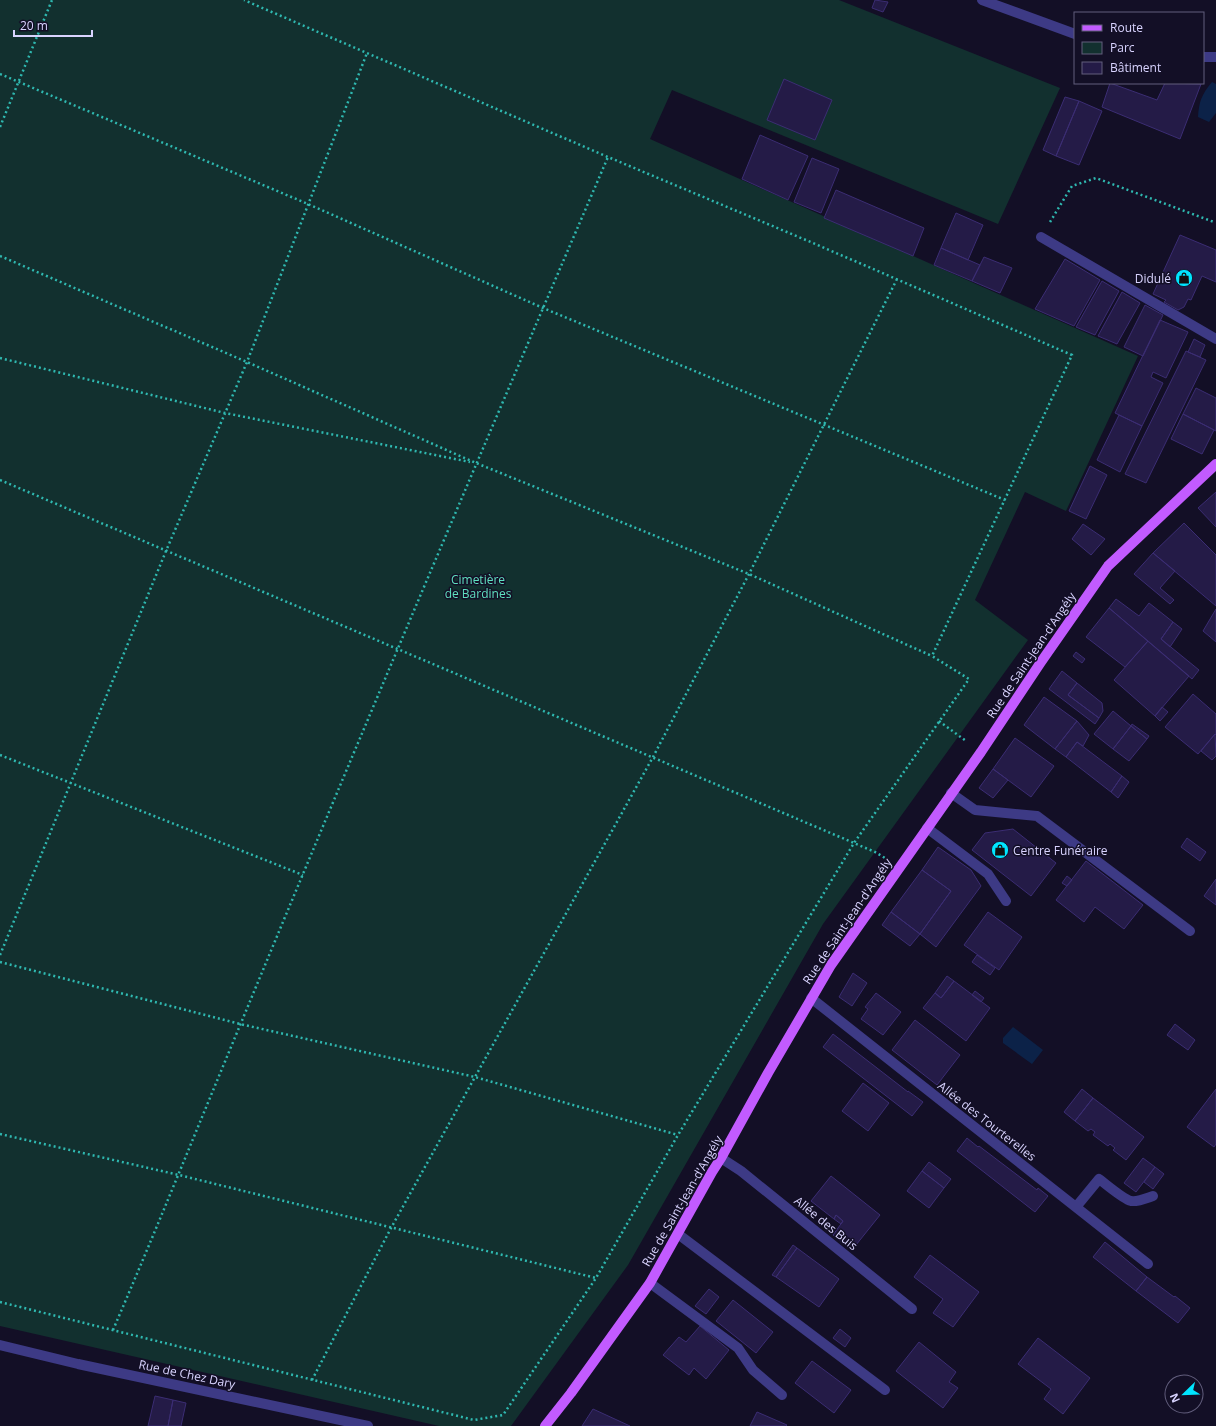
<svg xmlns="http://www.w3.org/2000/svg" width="1216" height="1426" viewBox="0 0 1216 1426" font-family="'Open Sans',sans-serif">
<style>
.green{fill:#12302f}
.water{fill:#0c2248}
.building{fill:#241b47;stroke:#3b2d73}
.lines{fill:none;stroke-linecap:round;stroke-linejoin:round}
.path{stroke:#2fb8b0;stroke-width:2.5;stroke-dasharray:2 3;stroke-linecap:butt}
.minor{stroke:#3d3a85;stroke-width:10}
.major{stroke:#c25bff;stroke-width:10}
.labels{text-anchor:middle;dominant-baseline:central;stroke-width:3;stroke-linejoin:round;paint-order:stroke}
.poi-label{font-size:12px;fill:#d9d4ff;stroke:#130f26;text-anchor:end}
.park-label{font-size:12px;fill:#5fe0c0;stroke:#130f26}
.street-label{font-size:12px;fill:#d9d4ff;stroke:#130f26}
</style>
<rect width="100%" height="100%" fill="#130f26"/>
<!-- green -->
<path class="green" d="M0,0H839L1060,88L998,224L672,90L650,139L1138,356L1066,511L1025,492L975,600L1028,640L823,924L628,1265L511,1426H439L0,1326Z"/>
<!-- water -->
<path class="water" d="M1212,82L1216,84V113L1209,122L1198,117C1199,101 1202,94 1212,82Z
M1013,1027L1043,1050L1032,1064L1003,1043V1038Z"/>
<!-- building -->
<path class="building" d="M875,0L888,2L883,12L872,8Z
M784,79L832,100L815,140L767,120Z
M1110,83L1157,100L1165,83L1201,84L1180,139L1102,107Z
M1065,97L1079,101L1056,156L1043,150Z
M1079,101L1102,111L1079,165L1056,156Z
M760,135L808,156L788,200L742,179Z
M812,158L839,169L821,213L794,202Z
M836,190L924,228L913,256L824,218Z
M956,213L983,225L968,260L941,248Z
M1180,235L1216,250V282L1202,276L1191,300L1188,299L1184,307L1178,310L1164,302L1166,300L1153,294Z
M941,248L980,265L972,281L934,265Z
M984,257L1012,268L1000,293L972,281Z
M1065,259L1100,280L1074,326L1035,309Z
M1102,281L1119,291L1095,335L1076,327Z
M1122,292L1140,303L1117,344L1098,336Z
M1145,305L1163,315L1143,356L1124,347Z
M1160,320L1188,332L1166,378L1153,372L1151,377L1163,383L1142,426L1115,413Z
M1194,339L1205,345L1200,357L1188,352Z
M1186,351L1206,360L1146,483L1125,474Z
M1196,388L1216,398V431L1183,414Z
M1183,414L1214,430L1202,454L1171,439Z
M1119,415L1142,426L1120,472L1097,460Z
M1090,466L1107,475L1086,519L1069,511Z
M1216,492V527L1198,508Z
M1184,523L1216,555V606L1153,553Z
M1083,524L1105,539L1091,555L1072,539Z
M1153,553L1175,571L1160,588L1174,600L1170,604L1134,574Z
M1116,599L1139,616L1149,603L1173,622L1161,639L1199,670L1192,679L1109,608Z
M1109,608L1148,641L1125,667L1086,637Z
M1216,609V642L1203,631Z
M1173,622L1182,629L1170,647L1161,639Z
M1148,641L1189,676L1155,716L1114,680Z
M1076,652L1085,659L1082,663L1073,656Z
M1062,671L1077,683L1068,695L1099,718L1095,724L1049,689Z
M1077,683L1102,703L1103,711L1099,718L1068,695Z
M1193,694L1216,714V735L1215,734L1198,754L1165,727Z
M1044,697L1077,721L1055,749L1024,725Z
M1162,707L1168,712L1160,721L1155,716Z
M1113,711L1131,726L1113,749L1094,734Z
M1077,721L1089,735L1083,746L1077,742L1066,757L1055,749Z
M1132,724L1149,736L1147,739L1131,726Z
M1131,726L1147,739L1129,761L1113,749Z
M1215,734L1216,756L1212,760L1201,751Z
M1015,738L1054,766L1031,797L993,769Z
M1077,742L1122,776L1111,792L1066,757Z
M993,769L1008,780L993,798L979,788Z
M1122,776L1129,782L1118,798L1111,792Z
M1013,829L1056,863L1031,896L972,850L985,833Z
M1187,838L1206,852L1200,861L1181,847Z
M938,847L971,870L981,886L936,947L920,934L951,891L922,870Z
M1086,861L1143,905L1124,929L1095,907L1084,922L1056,900Z
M922,870L951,891L920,934L891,912Z
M1067,876L1072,880L1067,886L1062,883Z
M1216,879V905L1204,896Z
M891,912L920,934L910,946L882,925Z
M988,912L1022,937L999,970L964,945Z
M977,955L995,968L990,975L972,962Z
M853,973L867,983L852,1006L839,997Z
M947,976L954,981L941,998L935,993Z
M954,981L990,1008L966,1041L923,1008L935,993L941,998Z
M975,991L984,998L981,1002L972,995Z
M876,993L901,1012L883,1035L861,1019L868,1009L865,1007Z
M915,1020L960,1055L937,1085L892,1050Z
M1175,1024L1195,1040L1188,1050L1167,1035Z
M833,1034L908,1092V1091L923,1102L912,1116L823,1047Z
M863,1083L889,1103L868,1131L842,1111Z
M1082,1089L1093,1098L1075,1121L1064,1112Z
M1216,1089V1144L1214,1147L1187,1127Z
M1093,1098L1144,1137L1126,1160L1113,1150L1115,1148L1110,1144L1108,1146L1093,1135L1095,1132L1091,1129L1088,1131L1075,1121Z
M967,1138L978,1147L979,1146L1037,1190L1038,1188L1048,1196L1035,1212L957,1151Z
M1143,1158L1155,1167L1136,1192L1124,1183Z
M929,1162L951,1179L944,1188L922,1171Z
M1155,1167L1164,1174L1153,1189L1144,1182Z
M922,1171L944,1188L929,1208L907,1191Z
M831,1176L880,1215L852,1250L833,1235L843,1221L836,1215L834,1219L811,1201Z
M836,1215L843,1221L841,1224L834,1219Z
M1105,1242L1147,1277L1136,1291L1093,1257Z
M793,1245L797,1248L776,1277L772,1275Z
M797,1248L839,1279L819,1307L776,1277Z
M930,1255L979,1292L953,1327L933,1313L943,1299L914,1277Z
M1147,1277L1174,1297L1175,1296L1190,1308L1178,1323L1136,1291Z
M709,1289L719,1297L706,1314L695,1306Z
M733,1300L773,1332L756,1353L716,1321Z
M700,1326L729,1350L706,1379L694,1368L689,1375L663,1355L679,1337L686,1342Z
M840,1329L851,1338L845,1347L833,1338Z
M1038,1338L1090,1378L1063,1414L1044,1399L1051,1389L1018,1364Z
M919,1342L956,1372L949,1382L958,1388L943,1408L896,1371Z
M812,1361L851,1390L834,1413L795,1383Z
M155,1396L173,1400L168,1426H148Z
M173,1400L186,1403L181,1426H168Z
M593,1409L630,1426H582Z
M757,1412L787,1425L786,1426H750Z"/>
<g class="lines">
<!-- path -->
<path class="path" d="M0,74L308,204L543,308L1005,500
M0,127L52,0
M1050,222L1072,186L1096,178L1214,222
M0,256L247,362L476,463L749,574L932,656
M0,358L225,413L470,462
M0,480L854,843L875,852L885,858
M939,721L966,741
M0,755L303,875
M0,955L166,551L247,362L367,53
M0,962L240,1024L475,1077L678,1135
M0,1134L179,1175L596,1278
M0,1302L474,1420L503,1415L596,1278L678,1135L854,843L969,679L932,656L1072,355L813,243L608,157L244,0
M113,1330C157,1228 198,1126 241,1023C361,733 484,445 608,157
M312,1380L391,1228L653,757L749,574L897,279"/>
<!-- minor -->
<path class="minor" d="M982,0L1075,34
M1203,57H1216
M1041,237L1216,339
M951,793L975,810L1037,816L1190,931
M927,828L988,874L1006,901
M811,998L1148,1264
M721,1158L741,1171L912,1309
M1076,1207L1099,1179C1106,1184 1123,1199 1131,1201C1138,1202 1147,1198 1153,1196
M678,1234L885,1390
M650,1283L738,1348L753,1370L782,1395
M0,1345L78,1364L368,1426"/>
<!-- major -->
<path class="major" d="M545,1426L571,1393L650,1283L712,1172L721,1158L768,1073L831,965L981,752L1041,662L1108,566L1216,464"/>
</g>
<!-- icons -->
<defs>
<symbol id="shop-disc" viewBox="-11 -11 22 22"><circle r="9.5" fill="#00e5ff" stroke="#130f26"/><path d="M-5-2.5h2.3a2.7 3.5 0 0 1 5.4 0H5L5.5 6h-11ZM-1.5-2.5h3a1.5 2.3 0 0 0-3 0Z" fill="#111"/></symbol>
</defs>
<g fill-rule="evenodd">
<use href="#shop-disc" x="1174" y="268" width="20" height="20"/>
<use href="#shop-disc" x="990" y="840" width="20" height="20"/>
</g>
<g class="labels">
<!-- poi labels -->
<g class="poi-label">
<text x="1171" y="278">Didulé</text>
<text x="1013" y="850" text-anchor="start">Centre Funéraire</text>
</g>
<!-- park labels -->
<g class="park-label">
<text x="478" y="579">Cimetière<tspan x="478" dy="14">de Bardines</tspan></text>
</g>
<!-- street labels -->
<g class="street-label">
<text transform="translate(1031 655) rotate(-56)">Rue de Saint-Jean-d'Angély</text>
<text transform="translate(847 921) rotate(-56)">Rue de Saint-Jean-d'Angély</text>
<text transform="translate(987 1121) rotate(38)">Allée des Tourterelles</text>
<text transform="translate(682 1201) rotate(-60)">Rue de Saint-Jean-d'Angély</text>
<text transform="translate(826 1223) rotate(39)">Allée des Buis</text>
<text transform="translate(187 1374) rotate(12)">Rue de Chez Dary</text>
</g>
</g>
<!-- legend -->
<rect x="1074" y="12" width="130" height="72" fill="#130f26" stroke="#625e7d"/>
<rect x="1082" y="25" width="20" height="6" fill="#c25bff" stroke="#625e7d"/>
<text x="1110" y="32" font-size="12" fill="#d9d4ff">Route</text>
<rect x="1082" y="42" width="20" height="12" fill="#12302f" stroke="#625e7d"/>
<text x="1110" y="52" font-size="12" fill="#d9d4ff">Parc</text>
<rect x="1082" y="62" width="20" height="12" fill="#241b47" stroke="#625e7d"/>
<text x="1110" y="72" font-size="12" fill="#d9d4ff">Bâtiment</text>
<!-- north arrow -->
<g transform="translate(1184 1394) rotate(247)"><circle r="19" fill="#130f26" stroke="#625e7d"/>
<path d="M0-3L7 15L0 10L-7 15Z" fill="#00e5ff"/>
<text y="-6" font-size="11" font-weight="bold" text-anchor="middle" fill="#d9d4ff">N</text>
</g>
<!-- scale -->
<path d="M14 30v6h78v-6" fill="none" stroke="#d9d4ff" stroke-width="2"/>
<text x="20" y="30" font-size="12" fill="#d9d4ff" stroke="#130f26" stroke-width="3" paint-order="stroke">20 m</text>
</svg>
